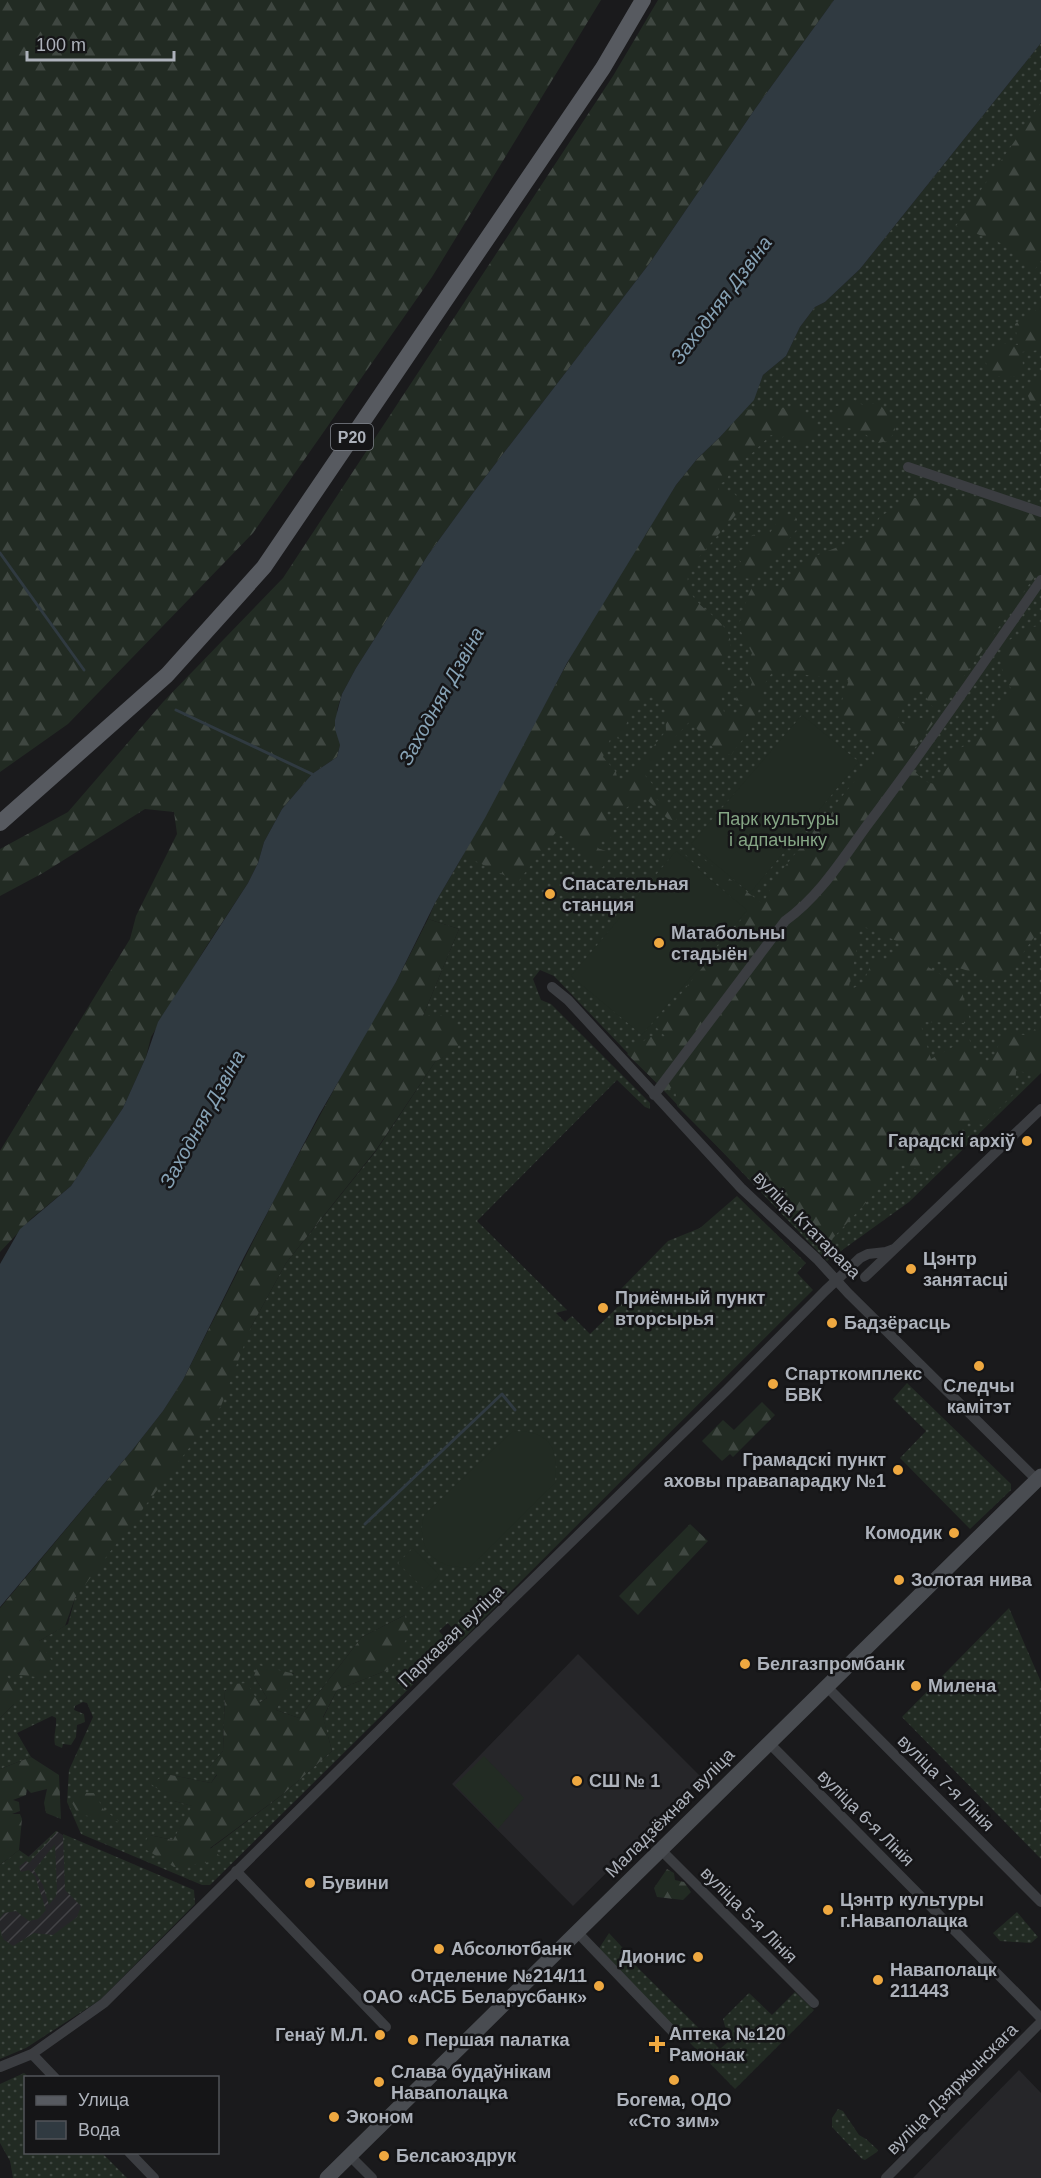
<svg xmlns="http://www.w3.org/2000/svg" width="1041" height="2178" viewBox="0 0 1041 2178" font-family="Helvetica,sans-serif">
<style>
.built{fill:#262629}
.industrial{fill:url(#industrial-furrows)}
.grass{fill:url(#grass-dots);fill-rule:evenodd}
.forest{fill:url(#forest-firs);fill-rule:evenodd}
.garden{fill:#222b23}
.water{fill:#303a41}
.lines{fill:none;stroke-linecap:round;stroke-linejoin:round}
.stream{stroke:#303a41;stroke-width:3}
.street{stroke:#3b3d41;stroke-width:10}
.secondary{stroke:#494c51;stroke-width:15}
.primary{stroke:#575a60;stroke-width:16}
.poi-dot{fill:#eea840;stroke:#151517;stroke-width:2}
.labels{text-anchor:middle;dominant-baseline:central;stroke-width:5;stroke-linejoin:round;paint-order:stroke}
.shield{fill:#151517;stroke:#7f838a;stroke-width:1.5}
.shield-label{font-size:16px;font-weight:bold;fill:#adb2bb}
.park-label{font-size:18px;fill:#85a685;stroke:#151517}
.poi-label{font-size:18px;font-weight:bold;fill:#adb2bb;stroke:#151517;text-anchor:start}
.street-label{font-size:18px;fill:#adb2bb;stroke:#151517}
.water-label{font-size:20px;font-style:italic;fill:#86a2b5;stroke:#151517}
</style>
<defs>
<pattern id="industrial-furrows" width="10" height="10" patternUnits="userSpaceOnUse" patternTransform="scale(1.5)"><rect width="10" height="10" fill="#262629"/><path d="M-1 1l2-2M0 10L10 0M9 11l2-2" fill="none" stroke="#434346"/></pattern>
<pattern id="grass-dots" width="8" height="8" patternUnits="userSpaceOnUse" patternTransform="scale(1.5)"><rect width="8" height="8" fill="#222b23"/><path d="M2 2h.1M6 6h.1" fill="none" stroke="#3f4741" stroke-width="1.8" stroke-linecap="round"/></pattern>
<pattern id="forest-firs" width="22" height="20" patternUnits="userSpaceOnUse" patternTransform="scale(1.5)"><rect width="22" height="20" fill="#222b23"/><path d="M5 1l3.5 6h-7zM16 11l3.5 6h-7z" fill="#3f4741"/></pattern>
</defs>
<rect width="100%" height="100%" fill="#1a1a1c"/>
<!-- built -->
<path class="built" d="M578,1654L702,1778L573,1906L452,1784Z
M1019,2070L1041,2093V2178H913Z"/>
<!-- industrial -->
<path class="industrial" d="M56,1831L101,1857L74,1932L0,1975V1883Z"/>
<!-- grass -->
<path class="grass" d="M1041,43V1073L909,1202L827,1261L554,976L540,970L533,979L541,1000L551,1004L650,1103V1109L645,1107L617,1080L477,1221L567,1310L556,1313L565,1322L572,1316L590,1334L628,1297L621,1289L668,1241L700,1228L737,1196L806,1263L797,1273L813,1290L460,1642L451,1632L453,1629L448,1623L439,1631L452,1646L210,1885H202L81,1834L67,1802L69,1770L93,1717L87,1703L83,1702L75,1706L74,1710L84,1714L85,1722L77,1725L76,1737L71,1745L63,1744L62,1748L55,1745C53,1735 57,1728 56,1718L52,1716L17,1733L31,1757L0,1769V1718L14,1704L3,1673L39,1641L68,1624L75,1598L251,1327L286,1263L376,1151L435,1062L457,1048L423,1016L459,929L428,919L435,903L485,818L743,410L753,400L763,375L786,356L800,327L815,307L825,302L860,269ZM405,1615L390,1669L337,1690L323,1718L332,1751L282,1795L210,1849L224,1860L149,1835L173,1840L193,1806L174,1801L166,1774L211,1783L217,1774L210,1766L223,1751L225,1690L259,1703L267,1698L254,1676L294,1673L276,1710L299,1718L362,1637Z
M907,1383L1011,1484V1490L970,1529L900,1458L926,1431L893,1399Z
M1009,1608L1041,1682V1859L902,1717Z
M56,1831H58L29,1863L26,1861L19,1867L21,1872L29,1870L35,1876L46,1910L38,1919L29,1921L16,1911L4,1913L0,1918V1865L19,1850L29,1857Z
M63,1834L194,1890L195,1904L100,2000L26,2048L0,2059V1928L3,1939L13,1946L34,1933L53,1935L77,1917L81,1906L65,1890Z
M55,1844L57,1890L56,1896L49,1905L43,1885L34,1870Z
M1017,1912L1038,1937L1031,1943L1000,1941L993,1933Z
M609,1933L633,1959L637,1967L720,2049L729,2041L723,2019L749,1993L772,2015L795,1992L814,2010L735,2089L607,1958L598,1950Z
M24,2073L29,2077L26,2078V2152L102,2153L127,2178H13L10,2161L0,2143V2084Z
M838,2109L843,2111L859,2135L866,2139L878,2150L877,2152L865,2160L862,2159L832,2127V2118Z"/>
<!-- forest -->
<path class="forest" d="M0,0H601L432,277L253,533L68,724L0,772Z
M658,0H834L755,109L649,264L473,493L428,555L356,668L342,694L337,710L340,745L337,757L312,774L282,809L264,842L258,863L248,883L206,947L151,1037L146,1057L123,1108L83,1169L71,1186L32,1218L0,1252V1151L130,939L136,916L177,834L174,812L145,809L43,873L0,896V849L68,812L163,702L283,578L613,76Z
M1041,103V261L1033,272L1006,245L956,226Z
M1041,307V350L1022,352L1023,367L1016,377L994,376L984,360L998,343L1018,345L1015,324Z
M1041,375V404L1031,403L1024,387Z
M850,398L863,405L878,403L894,419L895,432L888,441L878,443L859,430L836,425L831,417L836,406H843L846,400Z
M793,407L822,429L801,448L791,433L781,438L771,435L748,457L733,465L726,481L719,484L718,491L727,494L732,491L739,499V511C730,522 692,563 689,572C678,608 738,617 730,649C729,654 723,660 720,665L728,673L737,677L736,686L729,688L721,696L724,712L735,714L744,711L743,705L735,703L739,690L748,694L752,682L746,670L752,653L738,626C744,613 745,600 752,588L765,590L771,586L784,587L807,559L869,535L880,517L909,498L987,499L1041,517V579L1035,576L943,706L933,707L927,700L926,688L919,687L903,707L897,721L910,726L915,718H931L934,722L905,761L924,781L934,784L948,767V755C957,748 967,746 973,741C981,735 981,729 992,727L997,711L1012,691L1002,670L1001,645L1029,628L1041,625V927L1003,982L931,959L928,967L960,986L971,1023L920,1022L931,1059L969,1038L975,1056L991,1063L1004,1032L1030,1036L1041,1020V1070L1037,1074L1016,1071L1015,1092L983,1125L966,1121L933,1173L901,1165L821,1251L677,1106L675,1086L665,1091L627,1054L650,1036L668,1039L655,1026L749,910L679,849L694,852L763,904L777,876L875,756L870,742L838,712L849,680L773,671L764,685L756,722L731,755L716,751L690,721L643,773L655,787L653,796C661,804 670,806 679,813L676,821L668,819L643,796L622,811L611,808L605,813L613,827L610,841L599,840L597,848L606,851L610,857L602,868L556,832L518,882L463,855L583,634L676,485L697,459L720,437L743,410ZM651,696L665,706L666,731L627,778L618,783L616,772L603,757L611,737L621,739L632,709ZM858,924L901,943L893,960H873L863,983L848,991L856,952Z
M791,514L797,519V529L772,561L753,579L741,578L735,568L741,562L737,557L739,551L747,547L752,535L770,533L780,517Z
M428,919L459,929L423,1016H443L463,1029L457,1049L435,1062L376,1150L286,1263L251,1327L221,1406L75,1598L65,1626L39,1641L55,1665L36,1677L4,1673L19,1690L14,1704L0,1718V1608L134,1448L163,1411L183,1380L277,1194L355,1051L396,982Z
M762,1402L775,1415L733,1457L730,1454L722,1461L702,1441L723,1420L734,1430Z
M690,1524L708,1541L638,1615L619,1596Z
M405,1615L409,1634L390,1669L337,1690L323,1717L332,1751L282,1795L210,1848L225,1860L174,1867L142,1847L149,1835L173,1840L192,1806L174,1801L151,1784L166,1774L211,1783L217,1775L209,1767L223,1751L225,1691L233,1684L247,1683L259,1703L267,1698L254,1676L258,1665L295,1674L276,1710L299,1718L362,1637Z
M31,1757L59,1775L61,1819L46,1813L44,1803L47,1789L31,1793L27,1789L26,1795L13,1800L19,1802L20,1811L12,1814H20L22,1819L19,1850L0,1865V1769Z
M80,1793H95L103,1809L120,1822L78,1814L71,1801Z
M667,1869L674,1873L675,1880L684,1882L691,1892L683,1900L657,1897L654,1888Z"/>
<!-- garden -->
<path class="garden" d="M802,715L859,762L750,893L691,844Z
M676,851L747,910L642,1035L571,976Z
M513,1431C551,1431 559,1448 555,1483L470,1567C436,1570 415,1549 424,1515Z
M413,1548L439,1575L425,1590L398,1563Z
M484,1756L524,1798L498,1829L455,1785Z"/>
<!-- water -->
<path class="water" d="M834,0H1041V43L860,269L825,302L815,307L800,327L786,356L763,375L754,400L720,437L697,459L676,485L567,663L485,818L435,903L396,982L319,1115L244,1257L183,1380L163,1411L134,1448L0,1607V1264L20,1229L71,1186L123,1108L146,1057L158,1022L248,883L258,863L264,842L282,809L312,774L337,757L340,745L335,729V720L342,694L356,668L428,555L473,493L649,264L755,109Z"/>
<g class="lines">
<!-- stream -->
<path class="stream" d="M0,553L84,670
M176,710L312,774
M365,1524L502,1394L515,1410"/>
<!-- street -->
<path class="street" d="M908,467L1041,512
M552,987L568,1000L741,1188L817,1259L848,1293L1037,1480
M654,1095L785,921C820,896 843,858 868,824C928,745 984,662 1041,580
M865,1277L1041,1109
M827,1687L1041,1902
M769,1743L1041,2018
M661,1850L814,2003
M236,1871L386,2027
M577,1932L675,2034
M32,2054L55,2078
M0,2067L32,2054L104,2003L442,1668L727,1390L825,1291L860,1258L868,1254L886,1252L894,1249
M129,2152L154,2178
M350,2156L372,2178
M886,2178L1041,2022"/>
<!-- secondary -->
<path class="secondary" d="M327,2178L1041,1476"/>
<!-- primary -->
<path class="primary" d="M0,823L167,675L264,567L603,68L643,0"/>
</g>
<!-- markers -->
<g class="poi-dot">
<circle cx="550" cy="894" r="6"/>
<circle cx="659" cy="943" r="6"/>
<circle cx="1027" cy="1141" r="6"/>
<circle cx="911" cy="1269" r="6"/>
<circle cx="603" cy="1308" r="6"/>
<circle cx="832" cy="1323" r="6"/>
<circle cx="979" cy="1366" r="6"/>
<circle cx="773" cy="1384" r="6"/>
<circle cx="898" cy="1470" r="6"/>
<circle cx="954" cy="1533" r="6"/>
<circle cx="899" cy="1580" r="6"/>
<circle cx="745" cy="1664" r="6"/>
<circle cx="916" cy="1686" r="6"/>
<circle cx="577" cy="1781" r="6"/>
<circle cx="310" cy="1883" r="6"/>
<circle cx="828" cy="1910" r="6"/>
<circle cx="439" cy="1949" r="6"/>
<circle cx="698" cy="1957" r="6"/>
<circle cx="878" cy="1980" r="6"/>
<circle cx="599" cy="1986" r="6"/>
<circle cx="380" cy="2035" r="6"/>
<circle cx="413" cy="2040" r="6"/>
<path d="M654 2035h6v6h6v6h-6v6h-6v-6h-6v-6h6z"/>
<circle cx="674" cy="2080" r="6"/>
<circle cx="379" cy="2082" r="6"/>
<circle cx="334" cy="2117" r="6"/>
<circle cx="384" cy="2156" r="6"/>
</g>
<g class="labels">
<!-- shield labels -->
<rect class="shield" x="331" y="424" width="42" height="26" rx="4.5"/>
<g class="shield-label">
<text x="352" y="437">Р20</text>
</g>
<!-- park labels -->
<g class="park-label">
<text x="778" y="819">Парк культуры<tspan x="778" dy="21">і адпачынку</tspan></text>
</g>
<!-- poi labels -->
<g class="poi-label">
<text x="562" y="884">Спасательная<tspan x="562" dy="21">станция</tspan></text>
<text x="671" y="933">Матабольны<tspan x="671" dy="21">стадыён</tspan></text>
<text x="1015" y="1141" text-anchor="end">Гарадскі архіў</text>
<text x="923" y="1259">Цэнтр<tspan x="923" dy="21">занятасці</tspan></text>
<text x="615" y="1298">Приёмный пункт<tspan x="615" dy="21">вторсырья</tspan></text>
<text x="844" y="1323">Бадзёрасць</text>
<text x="785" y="1374">Спарткомплекс<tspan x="785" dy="21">БВК</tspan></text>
<text x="979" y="1386" text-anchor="middle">Следчы<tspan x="979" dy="21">камітэт</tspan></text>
<text x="886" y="1460" text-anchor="end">Грамадскі пункт<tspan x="886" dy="21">аховы правапарадку №1</tspan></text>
<text x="942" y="1533" text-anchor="end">Комодик</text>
<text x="911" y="1580">Золотая нива</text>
<text x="757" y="1664">Белгазпромбанк</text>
<text x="928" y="1686">Милена</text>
<text x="589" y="1781">СШ № 1</text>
<text x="322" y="1883">Бувини</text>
<text x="840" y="1900">Цэнтр культуры<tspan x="840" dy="21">г.Наваполацка</tspan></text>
<text x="451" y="1949">Абсолютбанк</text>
<text x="686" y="1957" text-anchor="end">Дионис</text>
<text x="890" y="1970">Наваполацк<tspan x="890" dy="21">211443</tspan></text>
<text x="587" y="1976" text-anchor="end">Отделение №214/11<tspan x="587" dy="21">ОАО «АСБ Беларусбанк»</tspan></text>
<text x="669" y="2034">Аптека №120<tspan x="669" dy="21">Рамонак</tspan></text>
<text x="368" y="2035" text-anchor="end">Генаў М.Л.</text>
<text x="425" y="2040">Першая палатка</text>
<text x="391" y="2072">Слава будаўнікам<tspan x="391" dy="21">Наваполацка</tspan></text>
<text x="674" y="2100" text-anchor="middle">Богема, ОДО<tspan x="674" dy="21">«Сто зим»</tspan></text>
<text x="346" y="2117">Эконом</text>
<text x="396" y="2156">Белсаюздрук</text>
</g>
<!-- street labels -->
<g class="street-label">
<text transform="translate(807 1225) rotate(45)">вуліца Ктатарава</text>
<text transform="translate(451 1636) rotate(-44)">Паркавая вуліца</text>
<text transform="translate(946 1783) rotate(45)">вуліца 7-я Лінія</text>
<text transform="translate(670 1813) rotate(-45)">Маладзёжная вуліца</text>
<text transform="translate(866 1818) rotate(45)">вуліца 6-я Лінія</text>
<text transform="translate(749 1915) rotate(45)">вуліца 5-я Лінія</text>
<text transform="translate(952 2089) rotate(-45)">вуліца Дзяржынскага</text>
</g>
<!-- water labels -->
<g class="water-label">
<text transform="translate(721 300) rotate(-53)">Заходняя Дзвіна</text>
<text transform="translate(441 696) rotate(-61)">Заходняя Дзвіна</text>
<text transform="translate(202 1119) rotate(-61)">Заходняя Дзвіна</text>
</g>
</g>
<!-- legend -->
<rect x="24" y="2076" width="195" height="78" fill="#151517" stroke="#525459" stroke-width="1.5"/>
<rect x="36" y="2096" width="30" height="9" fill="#575a60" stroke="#525459" stroke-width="1.5"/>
<text x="78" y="2106" font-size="18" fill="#adb2bb">Улица</text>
<rect x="36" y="2121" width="30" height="18" fill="#303a41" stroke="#525459" stroke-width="1.5"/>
<text x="78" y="2136" font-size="18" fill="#adb2bb">Вода</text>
<!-- scale -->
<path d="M27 51v9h147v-9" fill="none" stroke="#adb2bb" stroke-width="3"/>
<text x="36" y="51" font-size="18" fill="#adb2bb" stroke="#151517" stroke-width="4.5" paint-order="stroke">100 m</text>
</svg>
